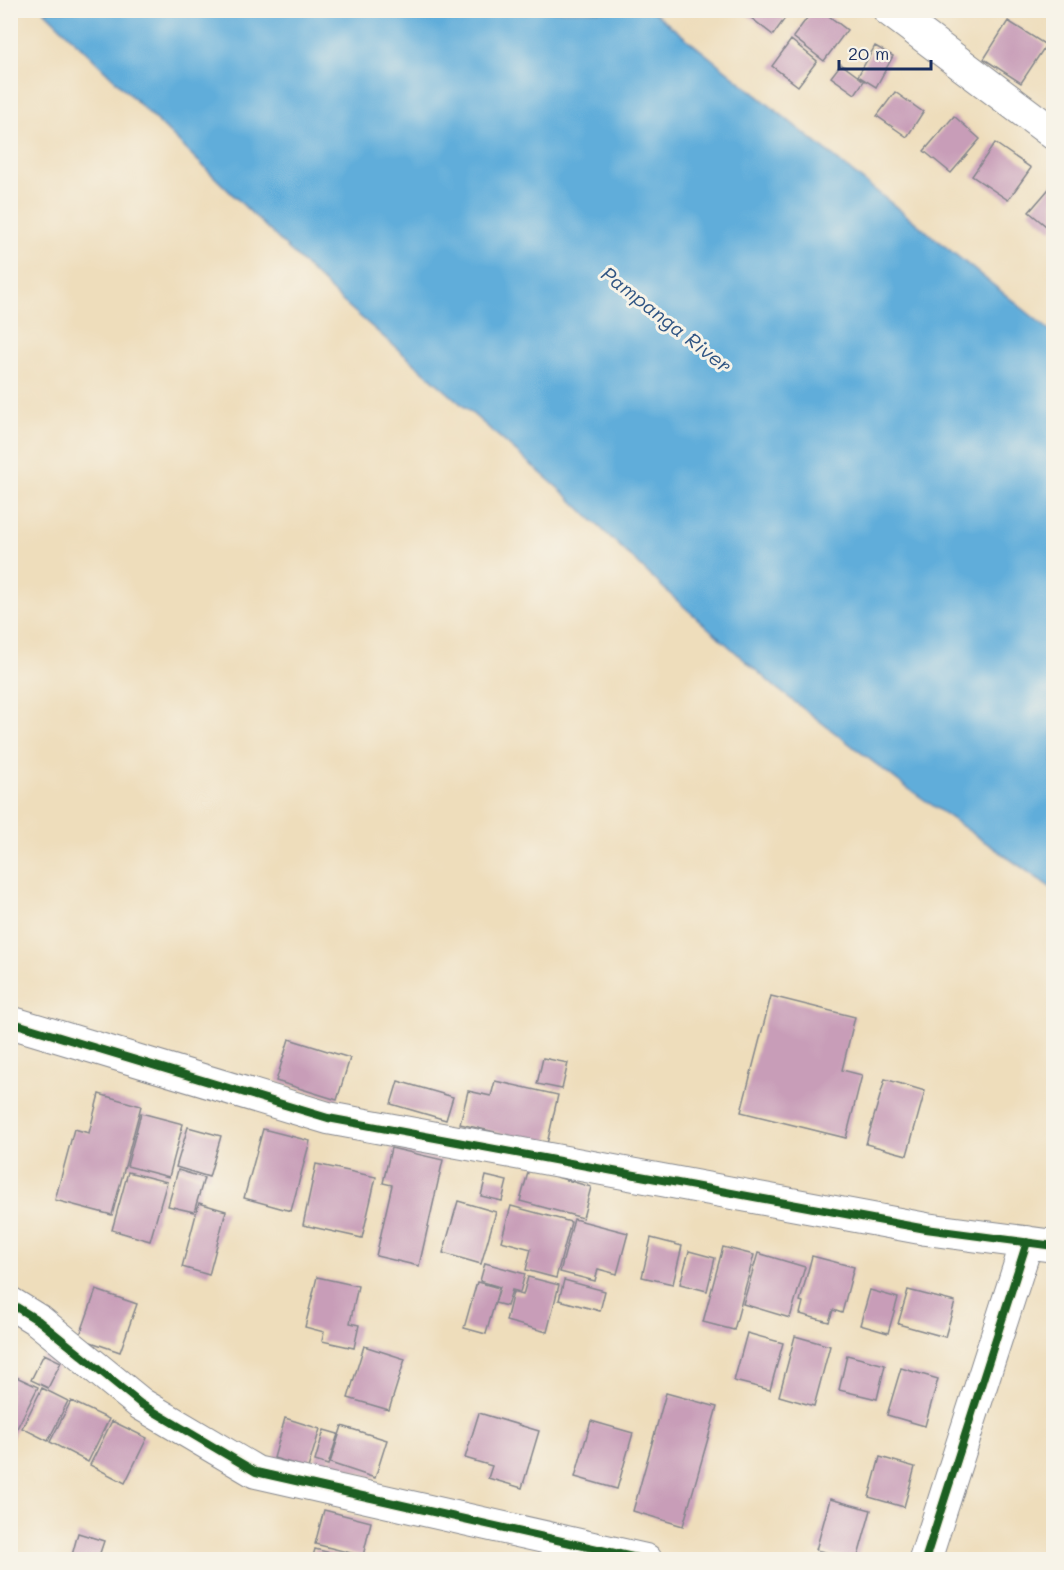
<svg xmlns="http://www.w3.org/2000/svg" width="1064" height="1570" viewBox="0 0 1064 1570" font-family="Mali,sans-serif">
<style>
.water{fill:#61adda;stroke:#3e6e9c;stroke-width:1.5}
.building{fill:#c89db8}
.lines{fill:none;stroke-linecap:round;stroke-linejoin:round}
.minor-casing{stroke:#84868c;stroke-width:34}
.minor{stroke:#fff;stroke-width:32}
.cycleway-casing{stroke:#f7f3e8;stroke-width:11}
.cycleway{stroke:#1b5e20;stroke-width:8}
.labels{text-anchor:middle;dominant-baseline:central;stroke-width:6;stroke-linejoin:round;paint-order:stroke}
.water-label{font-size:20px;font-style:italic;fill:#305583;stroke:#f7f3e8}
</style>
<rect width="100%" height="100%" fill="#f7f3e8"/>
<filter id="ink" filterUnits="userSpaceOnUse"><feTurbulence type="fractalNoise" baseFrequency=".0167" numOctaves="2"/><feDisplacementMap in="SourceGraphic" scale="12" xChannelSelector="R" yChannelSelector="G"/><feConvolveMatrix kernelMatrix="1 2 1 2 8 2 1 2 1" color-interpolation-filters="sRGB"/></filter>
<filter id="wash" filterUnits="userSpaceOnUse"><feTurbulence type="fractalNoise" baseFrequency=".008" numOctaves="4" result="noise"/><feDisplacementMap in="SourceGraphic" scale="24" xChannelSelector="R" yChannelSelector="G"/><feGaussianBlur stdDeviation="1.35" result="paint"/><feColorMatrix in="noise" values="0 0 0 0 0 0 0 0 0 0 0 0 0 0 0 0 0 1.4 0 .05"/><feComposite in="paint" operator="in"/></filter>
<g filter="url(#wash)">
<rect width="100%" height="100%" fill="#edb"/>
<!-- water -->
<path class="water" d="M44,11H652L1053,333V889L906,787L775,687L672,596L565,494L341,300Z"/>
<g id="blocks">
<!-- building -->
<path class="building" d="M741,10H791L773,35Z
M813,10H821L847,30L824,61L793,37Z
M1008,21L1046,45L1021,83L984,59Z
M791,40L817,61L798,86L772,66Z
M875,46L893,56L876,87L858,76Z
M841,64L864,81L855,94L831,77Z
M895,92L923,112L907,137L877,116Z
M954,116L980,139L951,173L924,151Z
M995,143L1031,168L1008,200L972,176Z
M1054,183V227L1051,230L1029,212Z
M771,996L855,1017L842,1070L862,1075L846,1138L741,1112Z
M289,1039L350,1058L337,1100L276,1081Z
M543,1058L568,1063L562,1089L537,1084Z
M885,1079L925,1091L907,1155L866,1144Z
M398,1081L453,1097L446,1120L391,1104Z
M495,1081L558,1095L547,1144L460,1124L468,1091L491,1096Z
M99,1094L141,1106L112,1215L55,1200L74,1129L89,1133Z
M141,1113L183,1124L169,1177L127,1166Z
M188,1127L221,1136L209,1177L176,1167Z
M263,1129L310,1141L291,1211L244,1198Z
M391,1148L443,1160L419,1266L376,1256L392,1185L383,1183Z
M316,1164L376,1177L362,1238L303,1225Z
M529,1169L591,1187L583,1218L520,1201Z
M178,1170L204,1178L194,1212L168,1206Z
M128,1172L167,1182L150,1241L112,1230Z
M486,1176L507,1181L502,1201L481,1196Z
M458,1201L496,1212L481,1264L443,1253Z
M199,1203L226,1211L209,1275L182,1267Z
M511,1206L571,1222L556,1278L526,1270L531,1249L501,1241Z
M574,1219L628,1233L617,1274L598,1269L595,1281L560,1272Z
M651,1238L682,1246L673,1284L642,1277Z
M723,1247L754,1255L734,1330L703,1322Z
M689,1251L715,1258L707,1291L680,1284Z
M758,1253L805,1267L790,1318L743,1304Z
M812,1256L854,1267L842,1313L833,1310L829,1322L800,1314L803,1302L800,1301Z
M485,1263L525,1274L520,1292L512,1290L507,1306L495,1303L500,1287L480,1281Z
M317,1277L358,1286L350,1323L359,1325L354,1348L322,1341L324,1332L305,1327Z
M528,1277L559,1285L547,1332L506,1321L513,1292L523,1295Z
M564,1280L605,1291L600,1311L559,1300Z
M477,1282L499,1288L486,1334L464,1328Z
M96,1290L137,1304L120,1352L79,1338Z
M870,1290L898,1298L888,1333L860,1325Z
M908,1290L955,1302L945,1337L898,1324Z
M747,1333L783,1343L770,1390L734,1381Z
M795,1336L830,1346L814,1406L779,1396Z
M364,1346L405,1359L389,1410L348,1398Z
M44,1354L61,1362L48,1388L31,1380Z
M847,1355L885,1365L877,1399L839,1390Z
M901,1368L938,1379L925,1426L887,1415Z
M10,1374L38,1387L10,1442Z
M1050,1386H1054V1425H1049Z
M42,1388L68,1401L48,1441L22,1428Z
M666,1393L717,1407L683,1526L633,1511Z
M71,1401L109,1419L88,1462L50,1442Z
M479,1413L539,1431L522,1488L488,1478L492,1466L465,1458Z
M285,1418L320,1429L308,1468L274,1458Z
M112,1421L147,1438L125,1483L90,1465Z
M591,1421L633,1433L617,1489L575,1477Z
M342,1426L387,1440L375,1478L330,1463Z
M324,1430L338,1434L328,1465L315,1461Z
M880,1457L915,1467L904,1507L869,1497Z
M830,1499L871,1510L857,1560L816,1550Z
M324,1510L371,1522L363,1556L315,1544Z
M78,1533L104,1541L99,1556L110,1560L71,1559Z
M315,1549L353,1559V1560H312Z"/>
</g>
</g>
<g filter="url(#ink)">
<use href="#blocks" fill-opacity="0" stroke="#84868c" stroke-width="1.5"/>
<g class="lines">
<defs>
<path id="minor" d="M889,10L1054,134
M10,1022L328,1118L926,1229L1054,1246
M10,1303L39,1321L141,1404L256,1472L646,1560
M925,1560L1027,1242"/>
</defs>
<!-- minor casing -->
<use href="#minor" class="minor-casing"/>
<!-- minor -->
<use href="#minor" class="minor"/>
<defs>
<path id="cycleway" d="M10,1022L328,1118L926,1229L1054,1246
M10,1303L39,1321L141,1404L256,1472L646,1560
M925,1560L1027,1242"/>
</defs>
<!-- cycleway casing -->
<use href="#cycleway" class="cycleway-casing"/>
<!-- cycleway -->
<use href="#cycleway" class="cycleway"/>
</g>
</g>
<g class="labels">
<!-- water labels -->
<g class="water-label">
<text transform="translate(667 319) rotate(38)">Pampanga River</text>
</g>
</g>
<!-- margin -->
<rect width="1064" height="1570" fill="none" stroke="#f7f3e8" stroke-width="36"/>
<!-- scale -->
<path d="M839 60v9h92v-9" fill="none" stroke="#1b2f5e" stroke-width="3"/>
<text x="848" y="60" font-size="18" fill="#1b2f5e" stroke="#f7f3e8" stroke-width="4.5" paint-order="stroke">20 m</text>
</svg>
